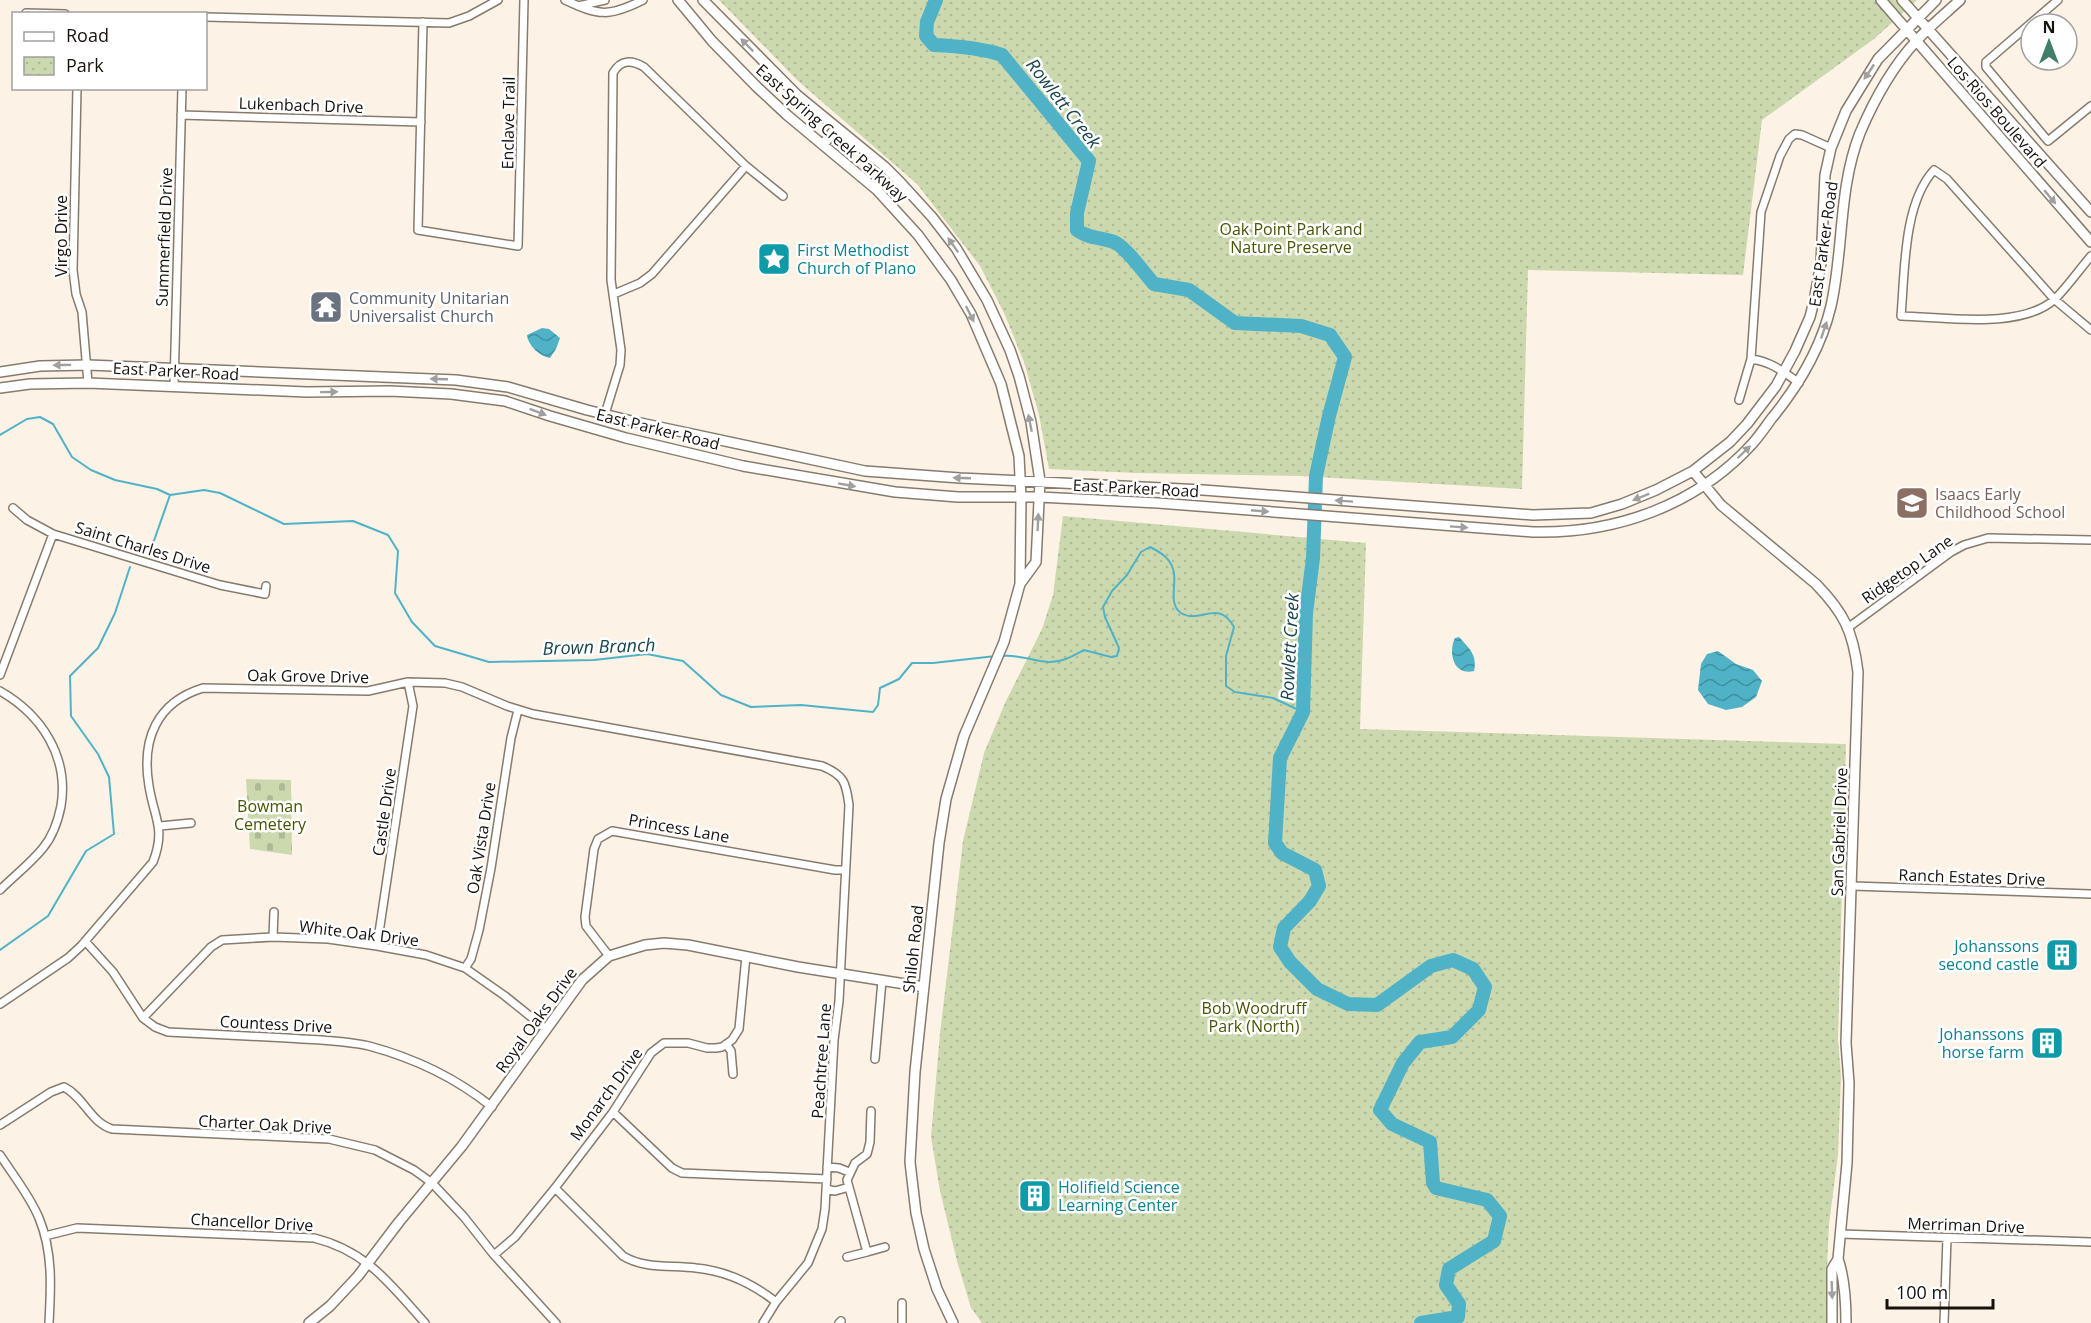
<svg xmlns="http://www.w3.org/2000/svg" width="2091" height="1323" viewBox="0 0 2091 1323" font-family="'Open Sans',sans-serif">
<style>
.cemetery{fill:url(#cemetery-stones)}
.park{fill:url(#park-dots)}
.water{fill:url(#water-waves)}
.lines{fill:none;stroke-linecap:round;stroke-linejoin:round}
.stream{stroke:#50b2c7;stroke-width:2}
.river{stroke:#50b2c7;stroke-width:14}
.street-casing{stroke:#877b6d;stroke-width:10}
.secondary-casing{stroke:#877b6d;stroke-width:12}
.street{stroke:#fff;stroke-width:7}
.secondary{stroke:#fff;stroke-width:9}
.oneway{fill:#a2a09e}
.labels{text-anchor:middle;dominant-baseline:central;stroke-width:5;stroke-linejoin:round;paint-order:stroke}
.street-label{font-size:16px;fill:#16120d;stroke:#fff}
.park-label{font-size:16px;fill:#465604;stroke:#fff}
.culture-label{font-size:16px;fill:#0d838f;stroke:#fff;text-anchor:start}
.worship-label{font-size:16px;fill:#5b616d;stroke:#fff;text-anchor:start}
.education-label{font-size:16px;fill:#785e54;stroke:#fff;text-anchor:start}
.water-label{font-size:18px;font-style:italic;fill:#19454e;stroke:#fff}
</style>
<defs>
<pattern id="cemetery-stones" width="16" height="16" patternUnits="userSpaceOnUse" patternTransform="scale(1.5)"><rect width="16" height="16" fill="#ccd9af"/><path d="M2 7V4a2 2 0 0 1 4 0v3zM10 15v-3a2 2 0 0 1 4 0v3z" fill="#aeb995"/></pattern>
<pattern id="park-dots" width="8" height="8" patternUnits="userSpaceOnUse" patternTransform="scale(1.5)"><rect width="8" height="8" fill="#ccd9af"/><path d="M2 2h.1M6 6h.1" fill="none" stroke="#aeb995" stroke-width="1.8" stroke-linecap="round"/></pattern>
<pattern id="water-waves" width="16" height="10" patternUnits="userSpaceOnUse" patternTransform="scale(1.5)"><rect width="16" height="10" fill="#50b2c7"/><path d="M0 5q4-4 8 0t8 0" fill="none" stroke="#418fa0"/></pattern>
</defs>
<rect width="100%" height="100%" fill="#fdf2e6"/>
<!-- cemetery -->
<path class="cemetery" d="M246,779L291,780L292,855L250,849Z"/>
<!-- park -->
<path class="park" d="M719,0H1917L1874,39L1762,120L1743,275L1528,270L1522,489L1300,476L1136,473L1049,469L1039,415L1024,362L1004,313L980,266L917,184L798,81Z
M1063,516L1366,543L1360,729L1846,744L1838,1039L1841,1077L1838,1155L1829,1224L1827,1268L1828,1323H982L971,1308L957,1261L940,1191L931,1137L940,1033L963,841L984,753L1005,703L1042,629L1053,595Z"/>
<!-- water -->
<path class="water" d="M542,328L549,329L560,338L556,349L550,358C539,356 528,345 527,335Z
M1459,637C1468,647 1478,655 1474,671C1453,676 1448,652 1455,638Z
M1718,651L1736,664L1753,670L1762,681L1756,697L1742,707L1726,710L1708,704L1698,690L1701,664L1707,654Z"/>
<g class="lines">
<!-- stream -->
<path class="stream" d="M0,435L27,419L40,417L53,424L72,457L91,470L115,480L157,489L170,495L204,490L220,493L284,524L353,521L388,535L398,551L395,593L412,622L435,646L489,662L594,660L647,654L683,661L721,695L751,707L801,705L873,712L878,705L880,688L899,679L912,663H933L996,656
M149,555L170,495
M1002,656C1018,654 1032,661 1048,662C1061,663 1073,656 1084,650L1111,657L1117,656L1119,648L1105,617L1103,607L1112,591L1127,575L1141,552L1150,547C1160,552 1170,558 1173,569C1178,582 1167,603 1181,613C1200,625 1218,598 1234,627L1226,656V686L1235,692L1273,698L1303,712
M0,950L48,916L86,851L114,834L109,777L98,754L71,716L70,676L98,648L115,613L130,567"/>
<!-- river -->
<path class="river" d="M936,0L927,22L926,36L934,45C957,46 981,48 1002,55L1089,161L1077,213V230C1090,239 1099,237 1114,242C1126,247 1144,273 1154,284L1189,290L1235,323L1301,326L1330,335L1345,357L1329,416L1316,476L1313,558L1306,613L1303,712L1280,758L1275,843L1282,853L1315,870L1319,886L1310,901L1284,928L1280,947L1290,962L1317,989L1348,1004L1377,1005L1431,966L1453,960L1473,969L1485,987L1479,1010L1452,1037L1420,1042L1403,1063L1380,1110L1392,1124L1430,1142L1433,1183L1436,1188L1487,1200L1500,1216L1494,1241L1449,1269L1446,1285L1459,1304L1458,1317L1421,1323"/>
<defs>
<path id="street" d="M565,0C599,16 609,17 643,0
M2058,0L1986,62V67L2048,141L2091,106
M578,6L605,0
M26,13L65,14
M206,17L449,23L469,16L498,0
M423,22L418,230L518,246L524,0
M77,88L73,270L76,294L82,312L88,383
M181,115L421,122
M2091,256C2079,270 2068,286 2055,299C2021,330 1945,317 1901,316C1905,271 1903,204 1934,170L1947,179L2054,299L2091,330
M614,294L640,283L652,274L746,166
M1751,359C1770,361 1784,372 1799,383
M174,386L182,88
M1739,400L1751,359L1761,212L1780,156L1789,139L1795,134L1802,135L1831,148
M605,414L620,365L621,350L611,280L613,73C621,59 632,60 644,67L746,166L783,196
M13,508L27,520L53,534L220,585L265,594L266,586
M1849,627L1951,552L1964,545L1988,538L2091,540
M0,675L53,534
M0,691C42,715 69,757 61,806C58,821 53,836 43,848C31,863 14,876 0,890
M160,826L191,823
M1852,886L2091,894
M273,937L274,912
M85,941L113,972L143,1018L155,1027L168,1032C208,1034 247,1036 287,1038C315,1040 343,1040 369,1046C414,1058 456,1078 492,1107
M377,946L413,706L408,682
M609,956L586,926L585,917L594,849L598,839L612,831L835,870H845
M465,968L471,959L479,930L491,868L511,738L518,710
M0,1004L68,958L81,946L153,862C166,828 154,818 149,786C141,739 157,702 203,688L368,691L408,682L445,683L462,687L507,706L533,714L822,766C844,775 846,782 849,805L839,1001L834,1040L825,1209L822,1229L808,1263L776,1302L763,1323
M143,1018L211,947L222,940L273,937L300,938L328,939L377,946L426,955L465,968L505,996L546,1029
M726,1044L731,1051L733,1074
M875,1059L882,981
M613,1112L672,1168L682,1173L827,1179
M0,1125L51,1092L64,1087C84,1097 90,1122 112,1129L329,1139L375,1150L414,1170L432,1183L464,1217L494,1255L556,1323
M0,1155C13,1175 30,1196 39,1218C53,1252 51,1287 49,1323
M827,1167L839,1168L849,1172
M555,1188L623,1256C644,1269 671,1265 696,1268C727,1271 752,1283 776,1302
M826,1189L835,1191L849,1187
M1840,1234L2091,1242
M45,1236L77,1228L314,1238C367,1251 390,1284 425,1323
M867,1252L885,1247
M494,1255L515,1237L555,1188L613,1112L651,1053L664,1043H688L707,1048H716L722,1047L732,1040L739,1029L746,956
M847,1257L867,1252L847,1180L855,1163L867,1154L870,1142L871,1111
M839,1323L841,1321
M902,1323V1303
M1944,1323L1947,1238"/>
<path id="secondary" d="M678,0L712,41L757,87L787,115L877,190L918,235L951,280L971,314L1001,384L1019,456L1021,498L1020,584L1004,642L964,736L946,799L939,843L915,1072L910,1162L916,1213L924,1249L937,1289L953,1323
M703,0L797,95L885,167L900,182L932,217L956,248L987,300L1010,350L1019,376L1031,422L1040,481L1036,562L1020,584
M1881,0L2091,242
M1902,0L2091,212
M823,145L836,128
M0,372L40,366L88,365L456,380L508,387L587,410L636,422L865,471L960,478L1203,490L1533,515L1591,513L1622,504L1656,490L1693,471L1730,442L1747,424L1776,386L1795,351L1810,317L1814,301L1821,263L1825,175L1831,148L1846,111L1878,59L1936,0
M0,388L30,384L88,383L307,392L390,391L451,394L505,401L550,416L626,438L743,466L895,492L958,497H1039L1158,503L1533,532C1616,534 1697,505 1753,443C1760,435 1766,426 1772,418C1799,385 1821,348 1831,306C1844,249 1838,189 1860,133C1874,100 1893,66 1917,40C1930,26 1946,13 1960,0
M1693,471L1721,505L1816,584C1844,613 1853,631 1858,672L1846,1043L1849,1083L1847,1163L1838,1259L1832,1269V1323
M1838,1259C1845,1279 1846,1301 1846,1323
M309,1323L330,1306L358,1276L399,1222L462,1146L582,980L609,956L645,945L664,943L688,945L798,967L924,987"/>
</defs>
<!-- street casing -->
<use href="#street" class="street-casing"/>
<!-- secondary casing -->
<use href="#secondary" class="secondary-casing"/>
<!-- street -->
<use href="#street" class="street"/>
<!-- secondary -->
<use href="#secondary" class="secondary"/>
</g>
<!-- one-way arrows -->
<defs><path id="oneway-solid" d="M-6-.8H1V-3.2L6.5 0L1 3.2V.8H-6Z" transform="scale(1.5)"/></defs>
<g class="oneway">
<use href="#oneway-solid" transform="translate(747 45) rotate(-134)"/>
<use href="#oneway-solid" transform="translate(1869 72) rotate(124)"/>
<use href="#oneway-solid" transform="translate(2050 197) rotate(50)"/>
<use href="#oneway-solid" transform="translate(953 245) rotate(-125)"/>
<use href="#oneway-solid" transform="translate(970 314) rotate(63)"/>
<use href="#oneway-solid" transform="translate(1824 330) rotate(-71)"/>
<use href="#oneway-solid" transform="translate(62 365) rotate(179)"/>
<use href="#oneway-solid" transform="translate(439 379) rotate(-178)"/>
<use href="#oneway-solid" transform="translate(329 392) rotate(-1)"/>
<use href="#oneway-solid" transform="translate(538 412) rotate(21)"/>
<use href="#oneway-solid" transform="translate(1030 423) rotate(-101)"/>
<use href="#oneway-solid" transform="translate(1744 452) rotate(-44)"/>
<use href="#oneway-solid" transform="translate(962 478) rotate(-178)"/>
<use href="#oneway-solid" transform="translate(847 485) rotate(10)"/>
<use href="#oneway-solid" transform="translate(1641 497) rotate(158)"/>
<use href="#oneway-solid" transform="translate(1344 501) rotate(-176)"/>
<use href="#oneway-solid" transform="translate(1260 511) rotate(5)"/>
<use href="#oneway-solid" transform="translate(1038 522) rotate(-87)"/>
<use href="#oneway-solid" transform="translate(1459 527) rotate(4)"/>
<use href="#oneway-solid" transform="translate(1832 1290) rotate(88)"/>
</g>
<!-- icons -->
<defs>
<symbol id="sight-square" viewBox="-11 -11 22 22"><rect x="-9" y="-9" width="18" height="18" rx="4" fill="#0f9aa8" stroke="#fff"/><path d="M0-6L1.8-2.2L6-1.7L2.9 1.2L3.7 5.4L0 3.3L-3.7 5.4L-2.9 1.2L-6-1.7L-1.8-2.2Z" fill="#fff"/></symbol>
<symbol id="temple-square" viewBox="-11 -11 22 22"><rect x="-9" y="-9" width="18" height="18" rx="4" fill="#6b7280" stroke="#fff"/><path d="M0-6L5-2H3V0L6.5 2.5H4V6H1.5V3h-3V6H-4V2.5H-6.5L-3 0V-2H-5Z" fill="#fff"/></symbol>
<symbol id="school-square" viewBox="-11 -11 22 22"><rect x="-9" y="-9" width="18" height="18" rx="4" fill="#8d6e63" stroke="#fff"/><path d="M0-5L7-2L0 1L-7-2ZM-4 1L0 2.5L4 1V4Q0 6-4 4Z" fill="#fff"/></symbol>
<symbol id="building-square" viewBox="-11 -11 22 22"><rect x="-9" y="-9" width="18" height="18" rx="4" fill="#0f9aa8" stroke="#fff"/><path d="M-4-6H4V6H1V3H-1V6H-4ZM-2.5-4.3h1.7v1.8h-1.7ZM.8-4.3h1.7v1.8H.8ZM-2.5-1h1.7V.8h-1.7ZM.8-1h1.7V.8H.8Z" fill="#fff"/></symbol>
</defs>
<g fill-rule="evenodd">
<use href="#sight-square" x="755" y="240" width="38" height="38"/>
<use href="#temple-square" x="307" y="288" width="38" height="38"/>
<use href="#school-square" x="1893" y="484" width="38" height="38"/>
<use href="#building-square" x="2043" y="936" width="38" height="38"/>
<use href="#building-square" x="2028" y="1024" width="38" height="38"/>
<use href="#building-square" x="1016" y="1177" width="38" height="38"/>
</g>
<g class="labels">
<!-- street labels -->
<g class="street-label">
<text transform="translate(301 105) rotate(2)">Lukenbach Drive</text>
<text transform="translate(1997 112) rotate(49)">Los Rios Boulevard</text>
<text transform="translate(508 123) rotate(-89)">Enclave Trail</text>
<text transform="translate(832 133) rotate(42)">East Spring Creek Parkway</text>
<text transform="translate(61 236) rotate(-90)">Virgo Drive</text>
<text transform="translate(164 237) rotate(-88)">Summerfield Drive</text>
<text transform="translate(1823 244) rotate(-82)">East Parker Road</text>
<text transform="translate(176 371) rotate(3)">East Parker Road</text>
<text transform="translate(658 429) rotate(14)">East Parker Road</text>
<text transform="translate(1136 488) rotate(3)">East Parker Road</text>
<text transform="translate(143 547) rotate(17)">Saint Charles Drive</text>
<text transform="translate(1907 569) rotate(-35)">Ridgetop Lane</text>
<text transform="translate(308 676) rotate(1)">Oak Grove Drive</text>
<text transform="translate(384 812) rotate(-82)">Castle Drive</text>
<text transform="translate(679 828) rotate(10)">Princess Lane</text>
<text transform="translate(1839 832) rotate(-88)">San Gabriel Drive</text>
<text transform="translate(481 838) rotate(-81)">Oak Vista Drive</text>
<text transform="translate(1972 877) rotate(2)">Ranch Estates Drive</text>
<text transform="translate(359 933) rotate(7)">White Oak Drive</text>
<text transform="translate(913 949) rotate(-84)">Shiloh Road</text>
<text transform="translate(536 1020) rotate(-54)">Royal Oaks Drive</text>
<text transform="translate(276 1024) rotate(3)">Countess Drive</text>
<text transform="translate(821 1061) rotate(-86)">Peachtree Lane</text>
<text transform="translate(606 1094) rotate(-54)">Monarch Drive</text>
<text transform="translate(265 1124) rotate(3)">Charter Oak Drive</text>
<text transform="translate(252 1222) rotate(3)">Chancellor Drive</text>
<text transform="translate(1966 1225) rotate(2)">Merriman Drive</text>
</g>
<!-- park labels -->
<g class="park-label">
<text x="1291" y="229">Oak Point Park and<tspan x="1291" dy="18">Nature Preserve</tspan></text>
<text x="270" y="806">Bowman<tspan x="270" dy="18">Cemetery</tspan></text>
<text x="1254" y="1008">Bob Woodruff<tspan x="1254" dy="18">Park (North)</tspan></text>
</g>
<!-- culture labels -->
<g class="culture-label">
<text x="797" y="250">First Methodist<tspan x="797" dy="18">Church of Plano</tspan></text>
<text x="2039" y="946" text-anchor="end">Johanssons<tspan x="2039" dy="18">second castle</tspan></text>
<text x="2024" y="1034" text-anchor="end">Johanssons<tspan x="2024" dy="18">horse farm</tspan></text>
<text x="1058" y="1187">Holifield Science<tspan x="1058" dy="18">Learning Center</tspan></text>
</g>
<!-- worship labels -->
<g class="worship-label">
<text x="349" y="298">Community Unitarian<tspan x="349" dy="18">Universalist Church</tspan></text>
</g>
<!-- education labels -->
<g class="education-label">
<text x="1935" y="494">Isaacs Early<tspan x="1935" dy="18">Childhood School</tspan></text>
</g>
<!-- water labels -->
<g class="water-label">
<text transform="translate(1064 103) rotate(52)">Rowlett Creek</text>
<text transform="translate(599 646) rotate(-2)">Brown Branch</text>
<text transform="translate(1289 647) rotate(-87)">Rowlett Creek</text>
</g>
</g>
<!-- legend -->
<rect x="12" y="12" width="195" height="78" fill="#ffffff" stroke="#a2a09e" stroke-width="1.5"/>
<rect x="24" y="32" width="30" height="9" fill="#ffffff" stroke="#a2a09e" stroke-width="1.5"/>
<text x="66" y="42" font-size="18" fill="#16120d">Road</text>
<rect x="24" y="57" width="30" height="18" fill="url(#park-dots)" stroke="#a2a09e" stroke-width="1.5"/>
<text x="66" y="72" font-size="18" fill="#16120d">Park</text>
<!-- north arrow -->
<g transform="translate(2049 42)"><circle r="28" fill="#ffffff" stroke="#a2a09e" stroke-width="1.5"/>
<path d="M0-4.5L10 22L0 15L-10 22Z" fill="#407e6a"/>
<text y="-9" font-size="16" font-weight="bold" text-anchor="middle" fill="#16120d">N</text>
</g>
<!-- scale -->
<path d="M1887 1299v9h106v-9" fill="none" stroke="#16120d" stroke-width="3"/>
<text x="1896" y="1299" font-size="18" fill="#16120d" stroke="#ffffff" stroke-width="4.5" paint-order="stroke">100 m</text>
</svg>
